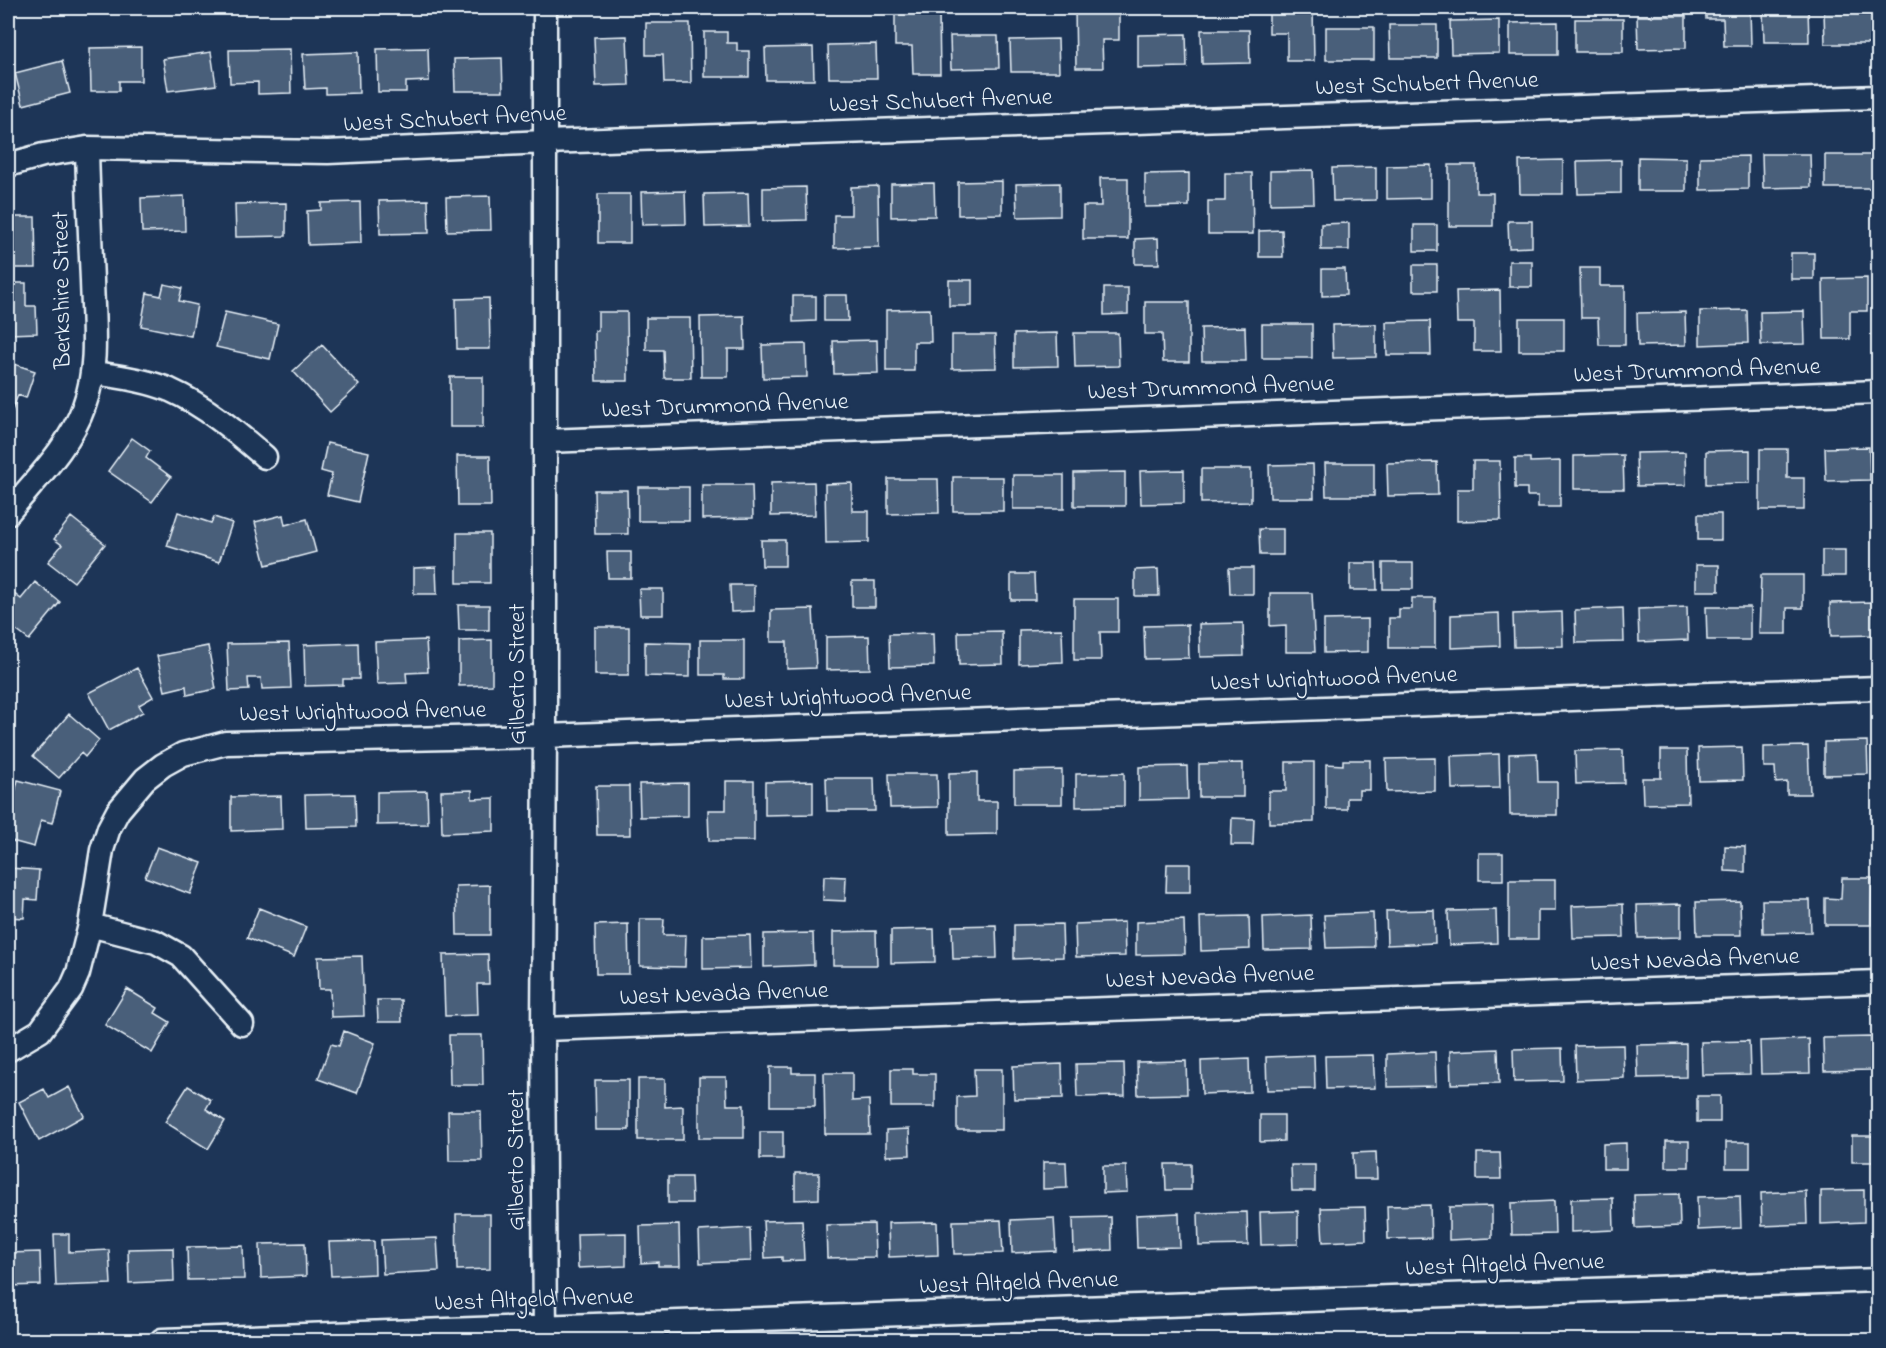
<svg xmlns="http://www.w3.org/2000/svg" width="1886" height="1348" viewBox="0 0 1886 1348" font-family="'Indie Flower',sans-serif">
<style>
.building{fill:#495e7a;stroke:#e8f1f8;stroke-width:1.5}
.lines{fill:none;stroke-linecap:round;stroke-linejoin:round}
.street-casing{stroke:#e8f1f8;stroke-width:27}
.street{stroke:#1d3557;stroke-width:22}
.labels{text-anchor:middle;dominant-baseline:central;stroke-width:4.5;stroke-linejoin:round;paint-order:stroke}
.street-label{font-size:24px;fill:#e8f1f8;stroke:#1d3557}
</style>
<rect width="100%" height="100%" fill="#1d3557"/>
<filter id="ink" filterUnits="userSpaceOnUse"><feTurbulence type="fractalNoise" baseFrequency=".0167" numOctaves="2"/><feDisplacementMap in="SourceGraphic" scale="12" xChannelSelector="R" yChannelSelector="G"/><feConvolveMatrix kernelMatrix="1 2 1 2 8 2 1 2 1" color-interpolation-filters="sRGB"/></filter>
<g filter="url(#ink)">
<!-- building -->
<path class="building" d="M1039,8H1066V11H1039Z
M1075,8H1119V40H1102L1103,68H1076Z
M1269,8H1313L1314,61H1287V33H1269Z
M1706,8H1750L1751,46H1724L1723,19H1706Z
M1763,8L1808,9L1809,42H1764Z
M1824,11H1872L1873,44H1825Z
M895,14H939L940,74H913L912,46H895Z
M1637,16H1686V48L1638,49Z
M1575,19H1623V52H1575Z
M1499,20V53L1451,54L1450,21Z
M1558,22V55H1510V23Z
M646,23H690L691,83H664L663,55H646Z
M1389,25H1437V58H1390Z
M1326,27H1374V60H1326Z
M1201,30H1249L1250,63L1202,64Z
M704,32H727V43H737V51H749V77H704Z
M1186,34L1187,67L1138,68V35Z
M627,36L629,85L596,86L594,37Z
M950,36H998L999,68L951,69Z
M1058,39L1059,72H1011L1010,40Z
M876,44L877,78H829L828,45Z
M141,47V81H119V91H91L90,48Z
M813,47L814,80H766L765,48Z
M428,48L429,81L406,82V92H378L377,49Z
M290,49L291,93L258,94V82L230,83L229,50Z
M211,52L216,85L168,91L163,59Z
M358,52L359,93L326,94V88L305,89L303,54Z
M502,58L503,91H455L454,59Z
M62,61L70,93L23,105L15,73Z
M1762,154H1810L1811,187L1763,188Z
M1825,155H1873V188H1825Z
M1748,156V189L1700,190V157Z
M1638,157L1686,158V191H1638Z
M1563,160V194H1520L1519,161Z
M1621,160V193L1578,194L1577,161Z
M1431,165V198L1387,199V166Z
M1449,165H1476V193H1493V226H1449Z
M1376,167V200L1333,201L1332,168Z
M1313,170L1314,203L1270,204V171Z
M1189,173V206L1145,207V174Z
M1225,173H1252L1253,234H1208V201H1225Z
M1100,178H1128V239H1083V206H1101Z
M1002,181V214L958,215V182Z
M934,183L935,216L891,217V184Z
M1060,183V216L1017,217L1016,184Z
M878,186L879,247L834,248V215H851V187Z
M806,187L807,220L763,221V188Z
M685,191L686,224L642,225L641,192Z
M748,193L749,226L705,227L704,194Z
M598,194H630V243H598Z
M184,196L185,231L142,232L141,198Z
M490,196L491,230L447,231L446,197Z
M428,200L429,233L380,234L379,201Z
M360,202L361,243L308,245L307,211L321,210V203Z
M286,203V236L236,237L235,204Z
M8,217H35L36,268H8Z
M1508,221H1532V247L1509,248Z
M1349,223V250H1321V224Z
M1414,225H1437V251H1414Z
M1282,230L1283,257H1259V231Z
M1158,238L1159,264H1135V239Z
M1791,253H1814V279H1791Z
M1509,261H1532V287H1509Z
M1413,265H1437V291H1413Z
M1580,268H1600V286H1625V345H1599L1598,318H1581Z
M1322,269H1345L1346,295L1322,296Z
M1867,278V311H1850V339H1824L1823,279Z
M949,280H972V306H949Z
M8,283H26V306H36L37,333L8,334Z
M164,284L182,288L179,301L197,305L191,336L141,326L147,293L161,296Z
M1104,288H1128V314L1104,315Z
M1500,290L1501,351H1474V323H1457L1456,291Z
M824,295H847L848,321H824Z
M793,296H816V321L793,322Z
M489,298L490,349H457L456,299Z
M1145,302H1189V362H1163L1162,334H1145Z
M930,309L931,342H914V371H886V310Z
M1747,310L1748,343L1700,345V311Z
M1804,311L1805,344L1761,345L1760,312Z
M225,312L278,324L270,359L216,347Z
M598,312H627L628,381H596L595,331H598Z
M1685,312L1686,345L1638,346L1637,313Z
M744,316L745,349H728V377H701L700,317Z
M646,318H690L691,378H664L663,350H646Z
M1519,318H1564V351H1519Z
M1430,321L1431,355H1387L1386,322Z
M1262,324H1312V358H1262Z
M1376,324V357L1333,358L1332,325Z
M1245,327L1246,361H1202L1201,328Z
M1057,333L1058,366L1014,367V334Z
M1074,333H1118L1119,366L1075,367Z
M952,335H995L996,368L952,369Z
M877,340L878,373L834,374L833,341Z
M806,344L807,377L763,378L762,345Z
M322,345L359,385L330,412L293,371Z
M8,362L35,371L26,398L18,395L10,416L8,415Z
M450,377H483V427H450Z
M132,438L150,451L146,458L171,477L152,502L108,471Z
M327,443L369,452L358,502L327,495L332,474L321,471Z
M1869,447L1870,480L1826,481L1825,448Z
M1760,449H1787V478H1804V510H1760Z
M1750,450V483L1706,484V451Z
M1685,452L1686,485L1637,486L1636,453Z
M1623,455L1624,489H1574V456Z
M457,456H490L491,506H458Z
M1515,458H1530V462L1560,461V507H1538V496H1527V488H1515Z
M1473,461H1500L1501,520L1457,521V489H1473Z
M1437,462L1438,495L1388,496L1387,463Z
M1325,463H1374V496H1326Z
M1313,464L1314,498H1270L1269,465Z
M1201,469H1251V502L1201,503Z
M1184,470V503L1141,504L1140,471Z
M1125,472V506H1074V473Z
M1013,475H1064V509H1013Z
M953,477H1003V511H953Z
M888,479H938L939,513L888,514Z
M814,482L815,515L771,516V483Z
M852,483V511H869V542L826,543L825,484Z
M702,485H752L753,518L702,519Z
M638,487H689V521H638Z
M594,490H627L628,534H595Z
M178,512L211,523L214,517L232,523L219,562L167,546Z
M1698,514H1721V540H1698Z
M283,515L285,525L307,519L316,552L266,565L255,522Z
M71,517L105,544L74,582L48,562L62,545L54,539Z
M1259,529H1283V555H1260Z
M457,533H490V583H457Z
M761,540H785V566H762Z
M1822,550H1845V576H1822Z
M607,552H631V578H608Z
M1350,563H1376L1377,590H1350Z
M1383,563H1413V589H1383Z
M1696,565H1719V591H1696Z
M436,567L437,594H414V568Z
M1229,568H1253V594H1230Z
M1158,569L1159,596H1135V570Z
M1011,574H1034L1035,600H1011Z
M1761,575H1803V608H1787V634H1759Z
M852,581H875V607H852Z
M35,582L60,602L29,640L8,624V599L13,593L21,599Z
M730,585H754V611L731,612Z
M639,589H663V615H640Z
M1270,593H1312L1315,652H1286V625L1270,626Z
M1412,598H1435V648H1389V618H1399V609H1412Z
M1074,599H1118V632H1100L1101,660H1074Z
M1874,602L1875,635L1831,636L1830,603Z
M458,605H489V630H459Z
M1687,607L1688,640L1639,642L1638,609Z
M1706,607H1750V640H1707Z
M1623,608L1624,642L1576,643L1575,610Z
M813,609L816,668L787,669V642H771V610Z
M1562,612L1563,646L1514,647L1513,614Z
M1499,613L1500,646L1451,648V615Z
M1368,619V652L1324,653V620Z
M1243,623L1244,656L1200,657L1199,624Z
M1188,625L1189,658L1145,659L1144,626Z
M595,627H629V675H595Z
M1062,629L1063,662L1019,664V630Z
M1002,631L1003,664L959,665L958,632Z
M933,633L934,666L890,667L889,634Z
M869,636L870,669L826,670V637Z
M426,640L428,672L406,673L407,683L377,684L375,642Z
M492,640V685L459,686V641Z
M700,640H744V679H724V675H700Z
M645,642L690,643V677L645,676Z
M289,643L291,688L262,689L261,678H248L249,690L229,691L227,644Z
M358,643L359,679H343V685L305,686L304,645Z
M208,646L216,689L187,695L186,686L165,691L157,656Z
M137,668L153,697L139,705L143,712L109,730L89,693Z
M69,714L99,740L85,757L81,753L59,778L33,756Z
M1867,741L1868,774L1824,775V742Z
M1808,746L1810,794H1787V782L1776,783L1775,767H1764V747Z
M1742,747L1743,780L1699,781L1698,748Z
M1623,750L1624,783L1576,784L1575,751Z
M1661,750H1687L1688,803L1643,804L1642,778H1661Z
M1537,753L1538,782H1557V815H1510L1509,754Z
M1499,754L1500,788L1452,789L1451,756Z
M1435,758V791L1387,792L1386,759Z
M1343,760H1370V790H1359V798H1347V809H1326V764L1343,765Z
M1286,762H1314V822L1269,823V791H1286Z
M1243,763V797H1199V764Z
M1187,766L1188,799L1139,800V767Z
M1062,770V804H1014V771Z
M977,772V801H997V834L949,835V773Z
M1124,773V806L1076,807V774Z
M889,774H937L938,807L890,808Z
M826,778H874L875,811H827Z
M18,780L60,791L52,823L41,820L34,847L8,840V821Z
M726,781H754V841H709L708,810H726Z
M813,781V814L765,815V782Z
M688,783V816L640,817L639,784Z
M596,786H629L630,835H597Z
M472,790V799L494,798V831L442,833L441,791Z
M427,791L428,824L377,825V792Z
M355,794L356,827L306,828L305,795Z
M281,796L282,829L231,831V797Z
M1232,818L1254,819L1253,845H1231Z
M1725,846L1745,847V872L1725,871Z
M157,847L202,863L190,894L145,877Z
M1479,853H1503V880H1479Z
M1167,864H1190V892H1166Z
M8,868L39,870L37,900L25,899L24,918L8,917Z
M824,876L846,877L845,901L823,900Z
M1842,878H1872L1871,925H1825V898L1841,899Z
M1509,880H1555V911H1538V939H1509Z
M490,885V935H457L456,886Z
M1762,900H1810L1811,932L1763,933Z
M1740,901L1741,935H1697L1696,902Z
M1623,904L1624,937L1573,938L1572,906Z
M1681,904V937L1638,938L1637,905Z
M259,908L306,927L294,957L247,938Z
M1434,910L1435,943L1387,945L1386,911Z
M1496,910L1497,943L1449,945L1448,911Z
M1373,913L1374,947L1326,948L1324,915Z
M1311,915L1312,949L1264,950L1263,917Z
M1249,916L1250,949L1201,951L1200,917Z
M640,919H664L663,935H686L685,967L640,966Z
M1184,920L1185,954L1136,955V922Z
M1124,922L1125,956L1076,957L1075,924Z
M628,924L629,974H596L595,925Z
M1062,924L1063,957L1014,959V925Z
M996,925L997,958L953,959L952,926Z
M934,929L935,962L891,963V930Z
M876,931L877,965H833V932Z
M813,933L814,965L764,967V934Z
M750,935L751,968L703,969V936Z
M488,954L489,984H477L478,1015L445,1016L443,955Z
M362,956L364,1016L331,1017L330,989H319L318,957Z
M127,989L158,1008L155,1013L170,1022L152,1053L105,1025Z
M377,1000H401L402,1022H378Z
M344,1031L375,1043L357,1093L318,1079L331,1044L339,1046Z
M449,1035H482L483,1085H450Z
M1871,1037L1872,1070L1824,1071L1823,1038Z
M1809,1039L1810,1073L1761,1074L1760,1041Z
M1749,1041L1750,1074L1702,1075L1701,1042Z
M1686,1044V1077L1638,1078L1637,1045Z
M1623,1045L1624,1078L1576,1080L1575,1046Z
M1562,1048L1563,1081L1514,1082L1513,1049Z
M1498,1049L1499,1083L1451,1084L1450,1051Z
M1435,1052L1436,1086L1387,1087V1054Z
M1314,1055L1315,1089L1267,1090L1266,1057Z
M1373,1055L1375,1088L1326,1089L1325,1056Z
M1249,1059L1250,1092L1202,1094L1201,1061Z
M1186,1061L1187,1094L1138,1095L1137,1062Z
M1124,1063L1125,1096L1077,1097L1076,1064Z
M1062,1064L1063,1098L1014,1099L1013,1066Z
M770,1067H792V1073H815V1106H770Z
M891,1069H913V1074H935V1107H891Z
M974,1069H1002V1130H957V1097L975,1096Z
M824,1073H852V1101L869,1100L870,1134H825Z
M699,1077H726L727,1105H744V1138H699Z
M638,1079H665V1107L683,1106V1140H638Z
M595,1080H629V1130H596Z
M188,1086L211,1100L206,1109L225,1121L208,1149L165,1122Z
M69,1087L84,1116L39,1141L19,1102L44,1089L49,1098Z
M1697,1096H1720V1122H1697Z
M448,1111H481L482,1161H449Z
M1260,1115H1284V1141L1260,1142Z
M909,1129L910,1155L886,1156V1130Z
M760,1132H783V1159H760Z
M1852,1136H1875L1876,1162H1852Z
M1666,1141H1689V1167H1666Z
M1726,1142H1750V1168H1726Z
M1626,1143V1169H1603V1144Z
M1376,1152L1377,1179H1354L1353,1153Z
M1477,1153H1500L1501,1179H1477Z
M1043,1162H1066L1067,1188L1043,1189Z
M1165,1164H1191V1190H1166Z
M1291,1165H1315V1191H1292Z
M1103,1166H1126L1127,1192L1103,1193Z
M795,1173H819V1199L795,1200Z
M668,1177H691L692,1203H668Z
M1864,1190V1222L1821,1224V1191Z
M1806,1191L1807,1224L1762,1226L1761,1193Z
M1679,1194L1680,1226L1635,1228L1634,1195Z
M1740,1196L1741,1228L1698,1230L1697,1197Z
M1613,1198L1614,1230L1571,1232V1199Z
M1554,1201L1555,1234L1512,1235L1511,1203Z
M1430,1205L1431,1238L1388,1239L1387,1206Z
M1492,1206V1238L1449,1240V1207Z
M1365,1207L1366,1240L1323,1242L1321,1208Z
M1298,1211V1244L1261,1245L1260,1212Z
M1247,1212L1248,1245L1199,1246L1198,1213Z
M1179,1213L1180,1247L1137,1248L1136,1215Z
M456,1214H490V1269L457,1270Z
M1111,1217L1112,1250L1074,1252L1073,1218Z
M1054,1218L1056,1251L1012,1253L1011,1220Z
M802,1220L804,1260L782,1261V1257L765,1258L763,1221Z
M1001,1220L1003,1253L954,1254L953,1221Z
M937,1222L938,1255L889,1257L888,1223Z
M874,1224L875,1257L827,1258L826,1225Z
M679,1225L680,1266H658V1262L641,1263L640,1226Z
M750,1228L751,1261L700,1263L699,1231Z
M626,1233V1266L578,1268L577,1234Z
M54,1234H69V1252L109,1250L111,1284L56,1286Z
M437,1238L439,1271L383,1274L381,1240Z
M374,1241L375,1274L331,1276L329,1242Z
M305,1243L306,1276L261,1278L260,1244Z
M243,1246L244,1279L188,1280L187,1247Z
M173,1248L174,1281L129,1283L128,1249Z
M40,1252L41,1285L8,1286V1253Z
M1872,1335V1340H1824V1336Z
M1811,1336V1340H1763V1338Z"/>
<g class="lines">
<defs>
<path id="street" d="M545,8V736L543,1029L545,1340
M8,165L43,155L87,148L328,152L545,142L1878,97
M93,373C118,376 146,380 170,390C206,406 236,432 265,457
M545,441L1878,392
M8,513C34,481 70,447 84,406C99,366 93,322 92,280C90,236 88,192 87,148
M90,925L156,942L181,956L242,1024
M543,1029L1878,982
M8,1050L40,1031L71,989L78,973L90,925L102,850L109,828L118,811L145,779L163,765L183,754L226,743L545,736L1878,688
M162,1340L1878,1280"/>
</defs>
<!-- street casing -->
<use href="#street" class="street-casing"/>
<!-- street -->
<use href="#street" class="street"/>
</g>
</g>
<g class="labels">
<!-- street labels -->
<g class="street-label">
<text transform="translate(1427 85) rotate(-2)">West Schubert Avenue</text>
<text transform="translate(941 102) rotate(-2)">West Schubert Avenue</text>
<text transform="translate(455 120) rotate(-3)">West Schubert Avenue</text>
<text transform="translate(63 290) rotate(-91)">Berkshire Street</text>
<text transform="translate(1697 372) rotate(-2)">West Drummond Avenue</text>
<text transform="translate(1211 389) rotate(-2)">West Drummond Avenue</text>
<text transform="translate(725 407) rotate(-2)">West Drummond Avenue</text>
<text transform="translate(518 674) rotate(-90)">Gilberto Street</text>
<text transform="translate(1334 680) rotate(-2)">West Wrightwood Avenue</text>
<text transform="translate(848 698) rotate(-2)">West Wrightwood Avenue</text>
<text transform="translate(363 713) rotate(-1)">West Wrightwood Avenue</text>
<text transform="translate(1695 961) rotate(-2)">West Nevada Avenue</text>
<text transform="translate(1210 978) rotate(-2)">West Nevada Avenue</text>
<text transform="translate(724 995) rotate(-2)">West Nevada Avenue</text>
<text transform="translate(517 1160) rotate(-90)">Gilberto Street</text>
<text transform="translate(1505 1266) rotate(-2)">West Altgeld Avenue</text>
<text transform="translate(1019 1284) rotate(-2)">West Altgeld Avenue</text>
<text transform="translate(534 1301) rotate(-2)">West Altgeld Avenue</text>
</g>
</g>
<!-- margin -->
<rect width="1886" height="1348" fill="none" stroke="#1d3557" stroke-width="30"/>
<rect x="15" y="15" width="1856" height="1318" fill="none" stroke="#e8f1f8" stroke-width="2" filter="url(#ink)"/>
</svg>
